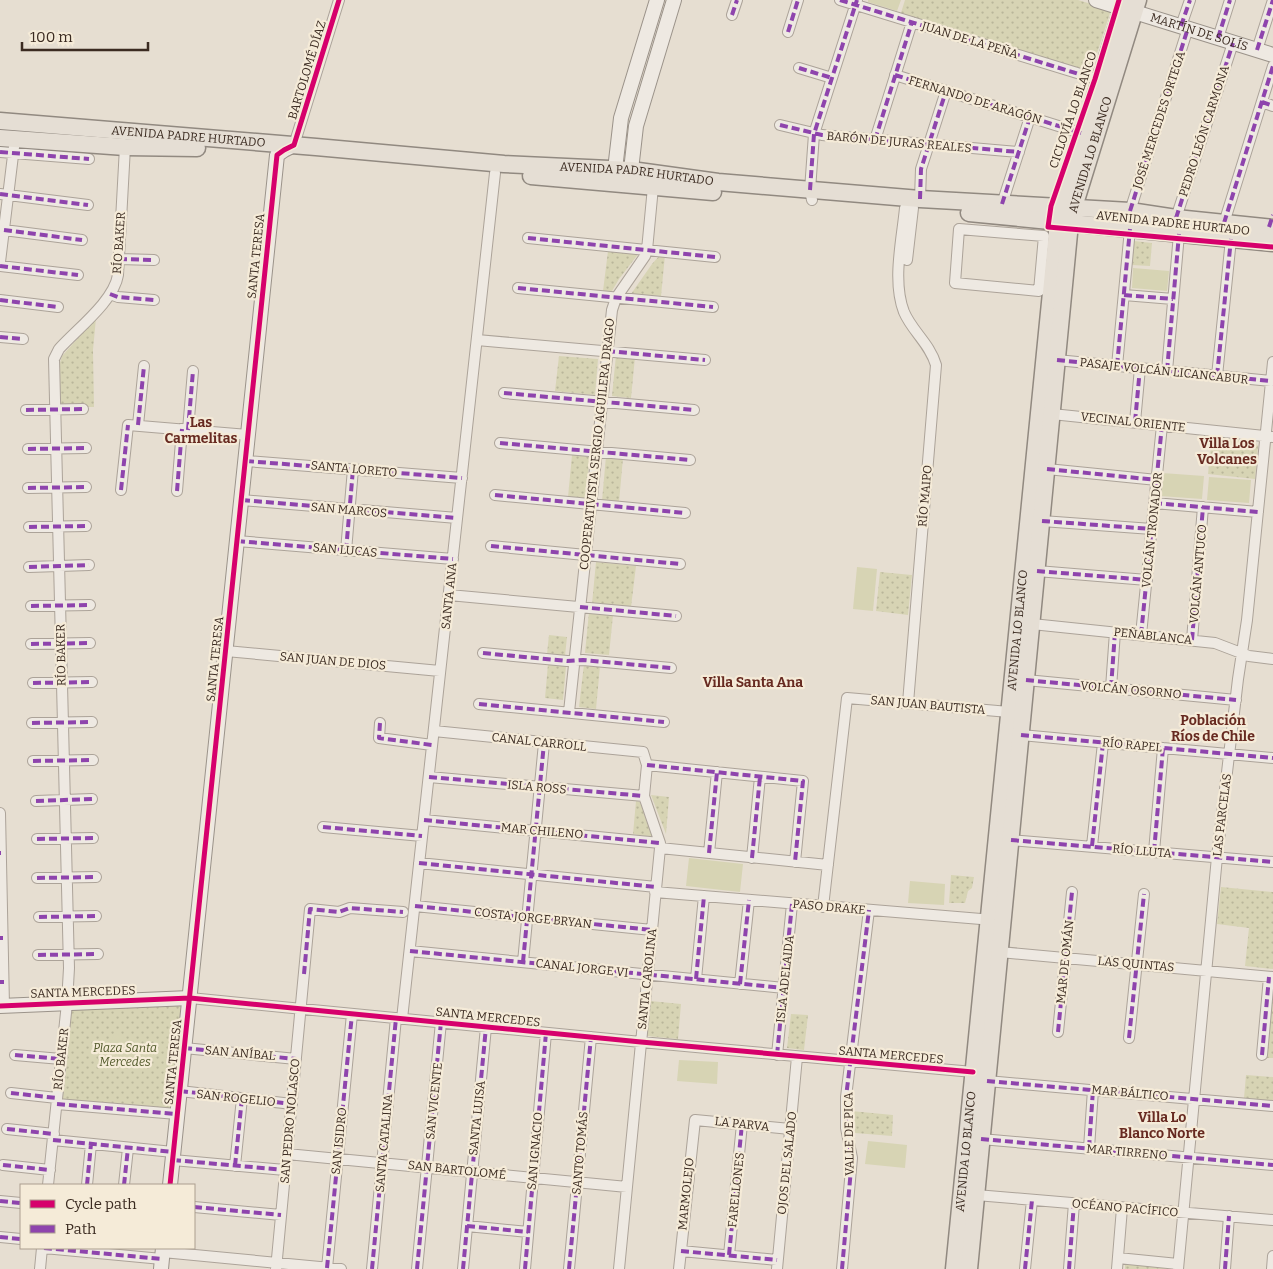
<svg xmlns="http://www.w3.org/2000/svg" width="1273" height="1269" viewBox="0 0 1273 1269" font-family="Bitter,serif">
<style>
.grass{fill:url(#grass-dots)}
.garden{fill:#d7d4b4}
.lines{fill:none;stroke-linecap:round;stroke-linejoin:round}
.street-casing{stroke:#aca399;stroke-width:12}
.secondary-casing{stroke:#9b938a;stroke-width:16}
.primary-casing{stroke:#918980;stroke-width:19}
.street{stroke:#eee9e2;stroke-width:10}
.secondary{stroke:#eee9e2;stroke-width:14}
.primary{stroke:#e5ded4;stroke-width:16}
.quiet{stroke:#8e44ad;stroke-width:4;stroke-dasharray:8 4;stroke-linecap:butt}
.cycleway-casing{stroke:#f5ebd8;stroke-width:8}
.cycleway{stroke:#d6006c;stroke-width:5}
.labels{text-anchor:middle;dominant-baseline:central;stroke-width:4.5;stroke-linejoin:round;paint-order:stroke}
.street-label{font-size:12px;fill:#3b2b21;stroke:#f5ebd8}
.park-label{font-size:12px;font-style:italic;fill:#4f5728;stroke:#f5ebd8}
.neighbourhood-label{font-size:14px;font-weight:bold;fill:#672a21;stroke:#f5ebd8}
</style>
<defs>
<pattern id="grass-dots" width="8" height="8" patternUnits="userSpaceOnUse" patternTransform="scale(1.25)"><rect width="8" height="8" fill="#d7d4b4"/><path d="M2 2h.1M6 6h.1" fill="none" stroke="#b9b69a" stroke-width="1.8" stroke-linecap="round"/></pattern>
</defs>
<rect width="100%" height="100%" fill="#e6ded1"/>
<!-- grass -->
<path class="grass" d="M905,0H1078L1111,10L1090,75L900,16Z
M1134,241L1152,243L1150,266L1132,265Z
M608,251L639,253L619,279L612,291H603Z
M660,255H665L661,296L631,294L652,264Z
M96,318L93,350L94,407H60L59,366L62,356Z
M616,355L635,357L631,398L612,396Z
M559,356L598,359L595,395L555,391Z
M1212,437L1255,442L1258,446L1255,479L1208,474Z
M572,455L590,457L585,499L568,497Z
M606,456L623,458L619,502L602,501Z
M596,562L636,566L631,607L592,604Z
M880,572L912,575L908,615L876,611Z
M589,612L613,615L609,655L585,653Z
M549,635L567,637L565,656L547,654Z
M548,664L566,666L563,700L545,698Z
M584,664L600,666L596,709L579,707Z
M651,795L669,797L666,834Z
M636,801L640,802L652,837L633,834Z
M951,875L974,877L972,888L968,891L965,903H949Z
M1221,887L1273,892V969L1245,966L1249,928L1217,924Z
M1273,982V1058H1265Z
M650,1001L681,1004L678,1039L647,1036Z
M70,1004H181L171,1110L58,1100Z
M791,1014L808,1015L804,1050L787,1048Z
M1246,1075L1273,1077V1101L1244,1098Z
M851,1111L893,1115L892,1136L855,1133Z
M1125,1264L1171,1268V1269H1125Z"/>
<!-- garden -->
<path class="garden" d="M868,0H901L897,11L868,2Z
M1133,268L1169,271L1167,291L1132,288Z
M1162,473L1204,476L1202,499L1160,496Z
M1209,477L1251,480L1249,503L1207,500Z
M857,567L877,569L873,611L853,609Z
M689,858L743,864L740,892L686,886Z
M910,881L945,884L944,905L908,903Z
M115,1033L152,1052L141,1074L104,1056Z
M679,1060L718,1062L717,1084L677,1081Z
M868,1141L907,1145L905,1168L865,1164Z"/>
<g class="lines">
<defs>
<path id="street" d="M840,0L1100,80
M732,15L737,0
M1181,26L1190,0
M788,32L798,0
M1218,38L1230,0
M1257,50L1273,0
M799,68L832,78
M895,75L1084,134
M1262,102L1273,106
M780,125L822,135L1019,152
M875,140L912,22
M294,145L339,0
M0,152L89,159
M0,194L88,205
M920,199L921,169L946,91
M812,200L810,190L814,134L857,0
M1002,204L1030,117
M905,208C902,240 892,281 904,312C912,331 930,344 936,365L908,703
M1130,211L1188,28
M1176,218L1233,43
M1224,223L1273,66
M959,229L1044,236L1039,291L955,283Z
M4,230L82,240
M528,238L715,257
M119,259L154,260
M907,260L913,208
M0,262L15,139
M0,266L78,275
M518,288L713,307
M110,294L118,297L154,300
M1124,295L1173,299
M0,300L58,307
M0,337L23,339
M477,340L705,360
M1057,360L1271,381
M1117,366L1130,229
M1167,371L1179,234
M1217,376L1231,239
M504,393L694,410
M26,410L83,409
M1052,414L1273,437
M1135,422L1140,368
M138,425L144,366
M188,430L193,371
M500,443L690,460
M28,449L86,448
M246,461L462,478
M1047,469L1157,480
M28,488L86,487
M121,490L128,425L248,435
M177,491L182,429
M495,495L685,513
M242,500L457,518
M1154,503L1258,512
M1042,521L1152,529
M29,527L86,526
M237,541L453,559
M491,546L680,564
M346,551L353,469
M29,567L89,565
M1037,571L1147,580
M449,595L676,616
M31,606L90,605
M1032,624L1215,643L1249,656L1273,659
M1141,635L1162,425
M1192,640L1203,507
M31,644L90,643
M226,651L440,671
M483,653L567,661L583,660L671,668
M1026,680L1236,700
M33,683L92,682
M1111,688L1115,632
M479,704L664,722
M569,712L612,310L616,298L645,256L647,250L653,187
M32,723L92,722
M380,723L379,738L432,745
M434,731L643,752L647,765L644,796L660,843V848L619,1269
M1021,735L1273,758
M33,761L93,760
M647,765L803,781L795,862
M429,777L644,796
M36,801L92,799
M0,813L4,1006
M424,820L660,843
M323,827L422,836
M37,839L93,838
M1011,840L1273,862
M1092,846L1103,743
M660,848L828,865
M1154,852L1163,748
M709,853L717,772
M752,858L760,777
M419,863L656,887
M37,878L96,877
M655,892L993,920
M415,906L652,930
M823,907L847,698L1009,712
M39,917L96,916
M410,951L784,988
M1000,952L1273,977
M38,955L98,954
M523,962L544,743
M696,979L704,896
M740,984L749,900
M190,998L641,1042L973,1072
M402,1019L495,173
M1058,1032L1072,892
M1129,1038L1144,894
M184,1048L296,1059
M15,1055L61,1059
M777,1055L792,904
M1262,1055L1269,977
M987,1081L1273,1106
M180,1091L292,1104
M11,1093L57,1098
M57,1104L177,1114
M7,1129L54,1134
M981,1139L1273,1165
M53,1140L173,1152
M1089,1148L1093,1090
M287,1154L627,1187
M173,1160L285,1170
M3,1165L50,1170
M235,1166L242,1098
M48,1185L67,1003L69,968L54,359L59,349C77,329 114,301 118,275L125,147
M87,1185L91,1144
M124,1185L128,1148
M976,1195L1273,1220
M0,1201L21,1203
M194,1207L281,1215
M467,1226L528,1232
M0,1237L21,1239
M44,1248L162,1259
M681,1251L777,1260
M163,1252L341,1269
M729,1255L742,1124
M1118,1258L1178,1264
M327,1268L352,1014
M40,1269L42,1248
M276,1269L310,909L339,912L350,908L403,912
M372,1269L396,1018
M417,1269L441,1022
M463,1269L486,1027
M525,1269L546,1033
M569,1269L591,1037
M679,1269L695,1120L790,1129
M777,1269L797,1057
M842,1269L852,1158L846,1128V1097L869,910
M1025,1269L1032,1200
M1069,1269L1074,1203
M1117,1269L1122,1208
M1178,1269L1217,857L1238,679L1247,620L1273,362
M1225,1269L1229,1216
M1272,1269L1273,1256"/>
<g id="secondary">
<path id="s1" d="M1096,0L1273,55"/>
<path d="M614,178L621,118L657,0"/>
<path d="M628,179L631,170L636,126L674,0"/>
<path d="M0,1006L190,998"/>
<path d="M170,1185L277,155L284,150L294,145"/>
<path d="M161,1269L163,1248"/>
</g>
<g id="primary">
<path id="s2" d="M0,121L316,147L504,164L631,170L718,182L920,199L1130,211L1176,218L1273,228"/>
<path d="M0,138L125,147L197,148"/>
<path d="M531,176L713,192"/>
<path d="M969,213L1273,243"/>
<path id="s3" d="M954,1269L1058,222L1061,206L1125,0"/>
<path id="s4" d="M969,1269L1070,223L1074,207L1138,0"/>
</g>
</defs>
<!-- street casing -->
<use href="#street" class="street-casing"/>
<!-- secondary casing -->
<use href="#secondary" class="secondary-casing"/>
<!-- primary casing -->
<use href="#primary" class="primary-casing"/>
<!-- street -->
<use href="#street" class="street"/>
<!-- secondary -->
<use href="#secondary" class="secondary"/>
<!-- primary -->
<use href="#primary" class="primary"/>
<!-- quiet -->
<path class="quiet" d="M840,0L1098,80
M732,15L737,0
M1181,26L1190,0
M788,32L798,0
M1218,38L1230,0
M1257,50L1273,0
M799,68L832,78
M895,75L1081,133
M1262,102L1273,106
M780,125L822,135L1019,152
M875,140L912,22
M0,152L89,159
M810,190L814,134L857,0
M0,194L88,205
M920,199L921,169L946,91
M1002,204L1030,117
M1130,211L1188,28
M1176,218L1233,43
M1224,223L1273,66
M1269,227L1273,215
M4,230L82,240
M528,238L715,257
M119,259L154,260
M0,266L78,275
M518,288L713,307
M110,294L118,297L154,300
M1124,295L1173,299
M0,300L58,307
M0,337L23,339
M607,351L705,360
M1057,360L1271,381
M1117,366L1130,229
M1167,371L1179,234
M1217,376L1231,239
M504,393L694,410
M26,410L83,409
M1135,422L1140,368
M138,425L144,366
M188,430L193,371
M500,443L690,460
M28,449L86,448
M246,461L462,478
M1047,469L1157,480
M28,488L86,487
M121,490L128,425
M177,491L182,429
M495,495L685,513
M242,500L457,518
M1154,503L1258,512
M1042,521L1152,529
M29,527L86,526
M237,541L453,559
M491,546L680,564
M346,551L353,469
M29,567L89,565
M1037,571L1147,580
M31,606L90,605
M580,607L676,616
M1141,635L1162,425
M1192,640L1203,507
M31,644L90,643
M483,653L567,661L583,660L671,668
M1026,680L1236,700
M33,683L92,682
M1111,688L1115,632
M479,704L664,722
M32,723L92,722
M380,723L379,738L432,745
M1021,735L1273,758
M33,761L93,760
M647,765L803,781L795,862
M429,777L644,796
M36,801L92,799
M424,820L660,843
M323,827L422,836
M37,839L93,838
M1011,840L1273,862
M1092,846L1103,743
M1154,852L1163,748
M0,853H1
M709,853L717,772
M752,858L760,777
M419,863L656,887
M37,878L96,877
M415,906L652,930
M39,917L96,916
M0,938H3
M410,951L784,988
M38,955L98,954
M523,962L544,743
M304,974L310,909L339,912L350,908L403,912
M696,979L704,896
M0,982H4
M740,984L749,900
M1058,1032L1072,892
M1129,1038L1144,894
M184,1048L296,1059
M15,1055L61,1059
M777,1055L792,904
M1262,1055L1269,977
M987,1081L1273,1106
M180,1091L292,1104
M11,1093L57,1098
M57,1104L177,1114
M7,1129L54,1134
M981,1139L1273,1165
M53,1140L173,1152
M1089,1148L1093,1090
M173,1160L285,1170
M3,1165L50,1170
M235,1166L242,1098
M87,1185L91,1144
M124,1185L128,1148
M0,1201L21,1203
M194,1207L281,1215
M467,1226L528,1232
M0,1237L21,1239
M44,1248L162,1259
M681,1251L777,1260
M729,1255L742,1124
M327,1268L352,1014
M372,1269L396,1018
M417,1269L441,1022
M463,1269L486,1027
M525,1269L546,1033
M569,1269L591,1037
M842,1269L852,1158L846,1128V1097L869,910
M1025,1269L1032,1200
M1069,1269L1074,1203
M1225,1269L1229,1216"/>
<defs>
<path id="cycleway" d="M1119,0L1095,79L1051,206L1048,227L1273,247
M0,1006L190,998L641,1042L973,1072
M170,1185L277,155L284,150L294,145L339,0"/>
</defs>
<!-- cycleway casing -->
<use href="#cycleway" class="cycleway-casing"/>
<!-- cycleway -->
<use href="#cycleway" class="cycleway"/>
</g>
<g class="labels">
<!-- street labels -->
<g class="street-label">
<text stroke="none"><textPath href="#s1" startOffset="108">MARTÍN DE SOLÍS</textPath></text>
<text transform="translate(970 40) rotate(17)">JUAN DE LA PEÑA</text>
<text transform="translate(307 70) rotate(-73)">BARTOLOMÉ DÍAZ</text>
<text transform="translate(975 100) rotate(17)">FERNANDO DE ARAGÓN</text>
<text transform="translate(1073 110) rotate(-71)">CICLOVÍA LO BLANCO</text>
<text transform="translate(1159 120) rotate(-72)">JOSÉ MERCEDES ORTEGA</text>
<text transform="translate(1204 131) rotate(-72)">PEDRO LEÓN CARMONA</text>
<text stroke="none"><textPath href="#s2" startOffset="189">AVENIDA PADRE HURTADO</textPath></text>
<text transform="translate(899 142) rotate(5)">BARÓN DE JURAS REALES</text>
<text stroke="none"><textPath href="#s4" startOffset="1122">AVENIDA LO BLANCO</textPath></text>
<text stroke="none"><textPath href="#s2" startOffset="639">AVENIDA PADRE HURTADO</textPath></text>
<text transform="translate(1173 223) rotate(6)">AVENIDA PADRE HURTADO</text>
<text transform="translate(119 243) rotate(-86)">RÍO BAKER</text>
<text transform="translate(256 256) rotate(-84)">SANTA TERESA</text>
<text transform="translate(1164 371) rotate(6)">PASAJE VOLCÁN LICANCABUR</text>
<text transform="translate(1133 422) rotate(6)">VECINAL ORIENTE</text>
<text transform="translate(597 444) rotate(-84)">COOPERATIVISTA SERGIO AGUILERA DRAGO</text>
<text transform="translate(354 469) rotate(5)">SANTA LORETO</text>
<text transform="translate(925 496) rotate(-85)">RÍO MAIPO</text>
<text transform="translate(349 510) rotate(5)">SAN MARCOS</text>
<text transform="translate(1152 530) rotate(-84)">VOLCÁN TRONADOR</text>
<text transform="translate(345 550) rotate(5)">SAN LUCAS</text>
<text transform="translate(1198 574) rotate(-85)">VOLCÁN ANTUCO</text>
<text transform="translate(449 596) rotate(-84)">SANTA ANA</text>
<text stroke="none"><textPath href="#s3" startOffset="642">AVENIDA LO BLANCO</textPath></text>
<text transform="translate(1153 636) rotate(6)">PEÑABLANCA</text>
<text transform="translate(61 655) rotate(-91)">RÍO BAKER</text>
<text transform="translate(215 659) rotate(-84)">SANTA TERESA</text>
<text transform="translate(333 661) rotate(5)">SAN JUAN DE DIOS</text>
<text transform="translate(1131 690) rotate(5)">VOLCÁN OSORNO</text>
<text transform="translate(928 705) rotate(5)">SAN JUAN BAUTISTA</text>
<text transform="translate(539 742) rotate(6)">CANAL CARROLL</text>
<text transform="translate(1132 745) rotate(5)">RÍO RAPEL</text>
<text transform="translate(537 787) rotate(5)">ISLA ROSS</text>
<text transform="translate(1222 815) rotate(-83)">LAS PARCELAS</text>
<text transform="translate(542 831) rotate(5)">MAR CHILENO</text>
<text transform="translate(1142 851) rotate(5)">RÍO LLUTA</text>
<text transform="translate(829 907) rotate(5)">PASO DRAKE</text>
<text transform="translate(533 918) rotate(6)">COSTA JORGE BRYAN</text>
<text transform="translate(1065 962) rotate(-84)">MAR DE OMÁN</text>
<text transform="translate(1136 964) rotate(5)">LAS QUINTAS</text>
<text transform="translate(582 968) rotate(6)">CANAL JORGE VI</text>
<text transform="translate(647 979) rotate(-84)">SANTA CAROLINA</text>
<text transform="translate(785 979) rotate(-84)">ISLA ADELAIDA</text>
<text transform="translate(83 992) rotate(-2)">SANTA MERCEDES</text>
<text transform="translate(488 1017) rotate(6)">SANTA MERCEDES</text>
<text transform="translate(240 1053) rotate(5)">SAN ANÍBAL</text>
<text transform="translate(891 1055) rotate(5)">SANTA MERCEDES</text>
<text transform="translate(61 1059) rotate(-84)">RÍO BAKER</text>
<text transform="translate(173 1062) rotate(-84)">SANTA TERESA</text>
<text transform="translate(1130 1093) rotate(5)">MAR BÁLTICO</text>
<text transform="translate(236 1098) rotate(6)">SAN ROGELIO</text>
<text transform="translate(434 1101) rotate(-84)">SAN VICENTE</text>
<text transform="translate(477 1118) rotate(-84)">SANTA LUISA</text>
<text transform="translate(290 1121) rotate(-85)">SAN PEDRO NOLASCO</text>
<text transform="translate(742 1124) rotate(6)">LA PARVA</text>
<text transform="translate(849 1134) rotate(-91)">VALLE DE PICA</text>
<text transform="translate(339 1141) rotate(-84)">SAN ISIDRO</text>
<text transform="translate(384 1143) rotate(-85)">SANTA CATALINA</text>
<text transform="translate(535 1151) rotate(-85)">SAN IGNACIO</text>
<text stroke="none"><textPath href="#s3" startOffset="118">AVENIDA LO BLANCO</textPath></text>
<text transform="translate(1127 1152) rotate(5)">MAR TIRRENO</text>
<text transform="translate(580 1153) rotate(-85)">SANTO TOMÁS</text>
<text transform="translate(787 1163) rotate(-84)">OJOS DEL SALADO</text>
<text transform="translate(457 1170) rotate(6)">SAN BARTOLOMÉ</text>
<text transform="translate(736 1190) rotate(-84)">FARELLONES</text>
<text transform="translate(686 1194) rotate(-84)">MARMOLEJO</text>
<text transform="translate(1125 1208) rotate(5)">OCÉANO PACÍFICO</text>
</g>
<!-- park labels -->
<g class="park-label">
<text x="125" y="1048">Plaza Santa<tspan x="125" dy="14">Mercedes</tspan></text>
</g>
<!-- neighbourhood labels -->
<g class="neighbourhood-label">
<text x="201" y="422">Las<tspan x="201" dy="16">Carmelitas</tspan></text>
<text x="1227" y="443">Villa Los<tspan x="1227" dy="16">Volcanes</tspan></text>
<text x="753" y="682">Villa Santa Ana</text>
<text x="1213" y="720">Población<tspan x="1213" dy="16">Ríos de Chile</tspan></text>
<text x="1162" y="1117">Villa Lo<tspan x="1162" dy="16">Blanco Norte</tspan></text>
</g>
</g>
<!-- legend -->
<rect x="20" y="1184" width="175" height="65" fill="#f5ebd8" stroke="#ab9e8f"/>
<rect x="30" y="1200" width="25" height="8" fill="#d6006c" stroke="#ab9e8f"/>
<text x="65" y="1209" font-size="15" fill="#3b2b21">Cycle path</text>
<rect x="30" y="1225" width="25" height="8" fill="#8e44ad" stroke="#ab9e8f"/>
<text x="65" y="1234" font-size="15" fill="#3b2b21">Path</text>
<!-- scale -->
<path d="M22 42v8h126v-8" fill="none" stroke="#3b2b21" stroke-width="2.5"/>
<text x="30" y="42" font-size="15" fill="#3b2b21" stroke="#f5ebd8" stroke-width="4" paint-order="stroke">100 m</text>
</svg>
